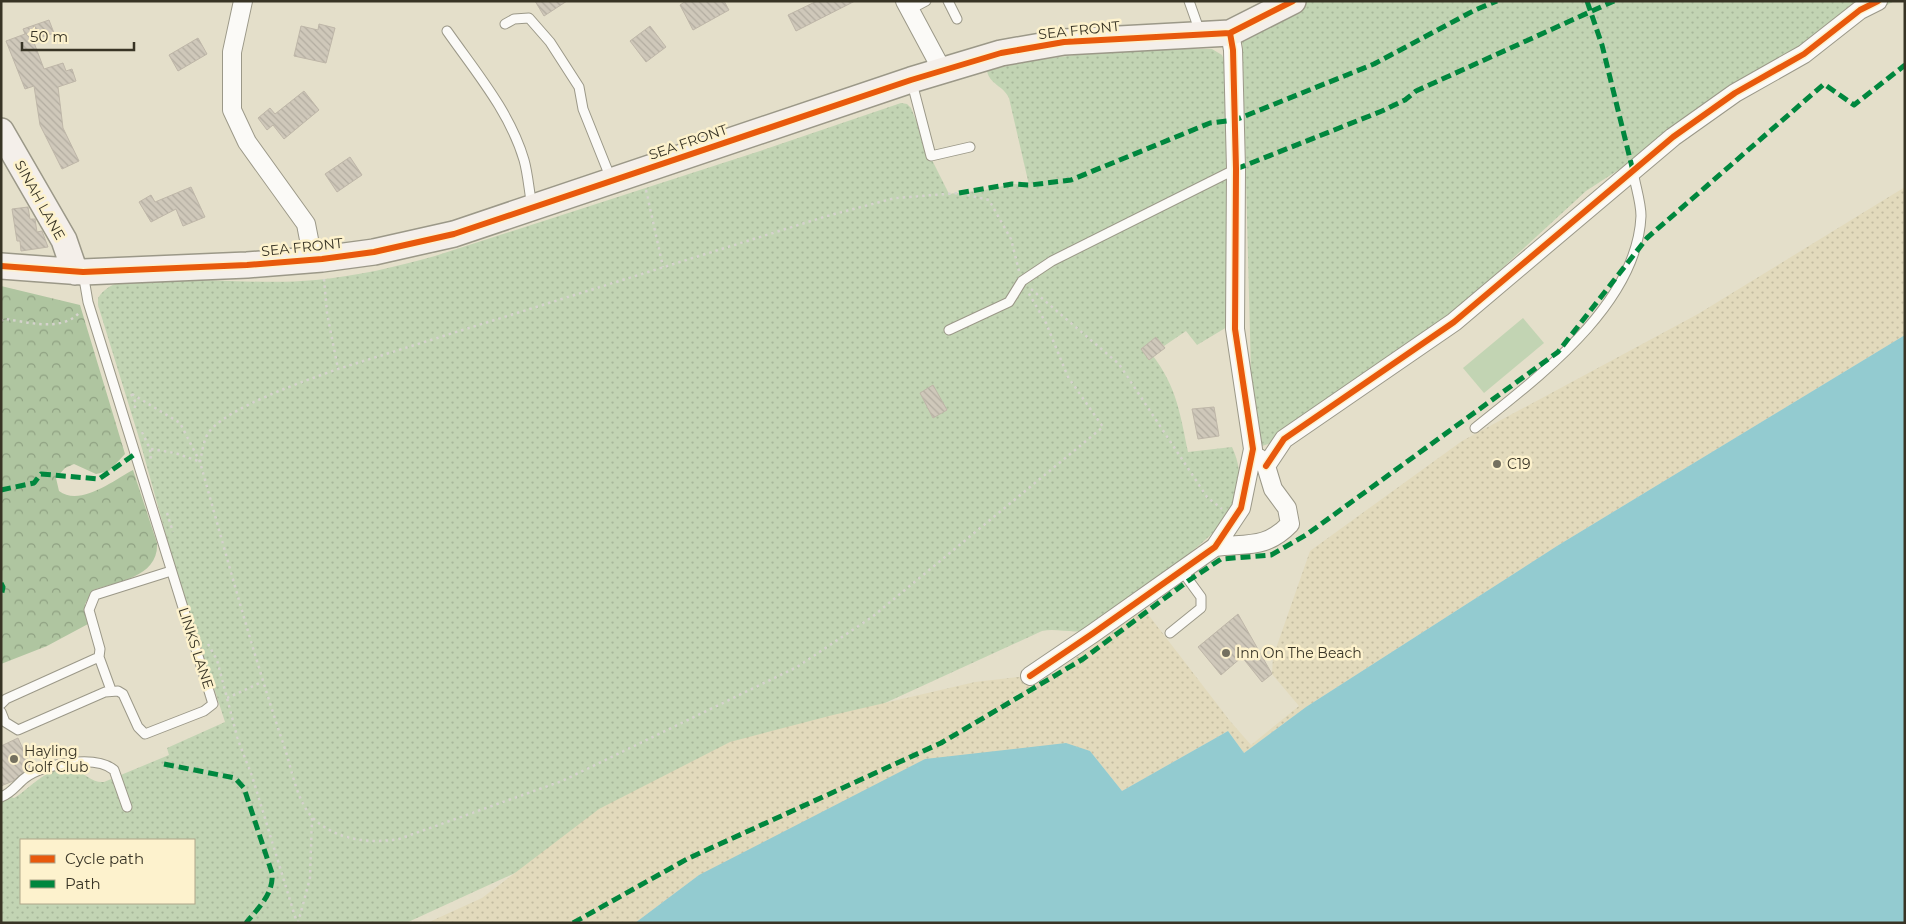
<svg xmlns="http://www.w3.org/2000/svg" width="1906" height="924" viewBox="0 0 1906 924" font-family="Montserrat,sans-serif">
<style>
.grass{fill:url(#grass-dots);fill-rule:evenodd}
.forest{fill:url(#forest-crowns)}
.sand{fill:url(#sand-dots)}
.park{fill:#c2d4b3}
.water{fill:#93cbd0}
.building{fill:url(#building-back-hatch);stroke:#beb6a8}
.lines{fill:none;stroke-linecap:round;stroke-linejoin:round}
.lane-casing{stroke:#9b9888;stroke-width:11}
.street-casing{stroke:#9b9888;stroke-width:20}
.secondary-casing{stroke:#9b9888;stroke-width:28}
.path{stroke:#d5d3cd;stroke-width:2.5;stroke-dasharray:2.5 4;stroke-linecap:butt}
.lane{stroke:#fbfaf7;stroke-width:9}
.street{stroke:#fbfaf7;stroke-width:18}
.secondary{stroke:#f4efea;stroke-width:25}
.quiet{stroke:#00873e;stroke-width:5;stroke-dasharray:10 5;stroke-linecap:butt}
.cycleway-casing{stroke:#fdf2cd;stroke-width:9}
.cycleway{stroke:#e8590c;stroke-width:6}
.poi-dot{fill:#74705f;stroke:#fdf2cd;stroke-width:2}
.labels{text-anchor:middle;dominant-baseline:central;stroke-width:5;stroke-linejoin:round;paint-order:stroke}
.street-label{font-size:14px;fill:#383425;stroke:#fdf2cd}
.poi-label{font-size:14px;fill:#383425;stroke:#fdf2cd;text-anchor:start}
</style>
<defs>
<pattern id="grass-dots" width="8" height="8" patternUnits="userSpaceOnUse" patternTransform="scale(1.25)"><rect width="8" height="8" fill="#c2d4b3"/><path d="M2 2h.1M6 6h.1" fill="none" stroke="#a7b79a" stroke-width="1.8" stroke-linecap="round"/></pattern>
<pattern id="forest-crowns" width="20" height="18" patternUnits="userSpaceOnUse" patternTransform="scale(1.25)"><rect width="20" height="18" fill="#afc5a0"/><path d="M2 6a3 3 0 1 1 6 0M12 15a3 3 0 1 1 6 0" fill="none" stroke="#8fa182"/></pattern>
<pattern id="sand-dots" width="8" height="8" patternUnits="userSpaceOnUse" patternTransform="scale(1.25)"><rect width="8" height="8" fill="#e2dabc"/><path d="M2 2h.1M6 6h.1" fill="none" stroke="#c3bca1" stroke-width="1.8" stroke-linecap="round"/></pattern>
<pattern id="building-back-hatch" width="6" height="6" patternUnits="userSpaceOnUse" patternTransform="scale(1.25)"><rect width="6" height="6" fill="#cfc8ba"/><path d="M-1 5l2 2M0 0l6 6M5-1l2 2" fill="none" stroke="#b2aca0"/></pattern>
</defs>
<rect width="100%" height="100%" fill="#e4dfca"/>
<!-- grass -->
<path class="grass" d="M1285,1H1894L1712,109L1586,191L1410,353L1284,439L1253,449L1242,27Z
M1145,49H1212L1222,55L1228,70L1227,327L1197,345L1186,331L1164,346L1157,338L1146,347C1176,383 1179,408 1188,452L1232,447C1260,508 1203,543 1161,574C1137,593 1112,612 1088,630C1072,634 1057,628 1042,631L406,923H1V799L6,795L14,798C31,788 53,760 76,770C86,774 92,783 104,782L169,755L167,748L225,722L174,564L139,438L98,305V298C112,277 134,281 156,280C210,278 263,285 316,280C357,276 396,267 435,256L760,151L901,103L907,104L911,108L933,162L949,194L985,190L1012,184L1029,185L1009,98C1003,85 990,85 987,71C1039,57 1091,53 1145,49ZM21,840H194V903H21Z"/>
<!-- forest -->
<path class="forest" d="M1,286L80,305L125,454L109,471L96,474L74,464L65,468L56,478L59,491C80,507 114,480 133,470L157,543C159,577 118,582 93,590L85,604L88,624L47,646L1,664Z"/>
<!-- sand -->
<path class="sand" d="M1905,187V335L1557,546L1306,707L1244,753L1228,731L1122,791L1090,751L699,875L635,923H427L482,898L599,809L730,742L833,715L975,682L1054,673L1144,609L1230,721L1251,745L1299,706L1272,674L1273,657L1310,551L1462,441L1698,314Z"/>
<!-- park -->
<path class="park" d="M1523,318L1544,343L1484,393L1463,368Z"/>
<!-- water -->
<path class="water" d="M1905,335V923H635L699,875L925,759L1066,743L1090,751L1122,791L1228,731L1244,753L1306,707L1557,546Z"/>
<!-- building -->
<path class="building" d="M535,1H567L544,16Z
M686,1H724L729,10L693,30L680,5Z
M817,1H855L796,31L788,15Z
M49,20L54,33L33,40L44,69L63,63L66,71L72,69L76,81L58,87L63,128L79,161L62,169L40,125L34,86L25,89L6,41L25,34L23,29Z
M319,24L335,28L326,63L294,56L301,26L318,30Z
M650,26L666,47L646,62L630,41Z
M198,38L207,54L178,71L169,55Z
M304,91L319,110L284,139L273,125L267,130L258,118L270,108L275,114Z
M350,157L362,175L337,192L325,174Z
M191,187L205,217L183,226L176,209L151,222L139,202L151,195L155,202Z
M28,207L30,219H35L37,232L42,231L48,247L21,251L20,241H17L12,209Z
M1156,337L1165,348L1149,360L1141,349Z
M933,385L947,410L933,418L920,393Z
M1214,407L1219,436L1198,439L1192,409Z
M1238,614L1272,674L1262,682L1242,657L1221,675L1198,647Z
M18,738L31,767L13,781L1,786V746Z"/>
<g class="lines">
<defs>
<path id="lane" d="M948,1L957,19
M1189,1L1200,32
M909,10L926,1
M505,24L514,19L529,18L550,42L579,87L583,109L611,179
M447,31C475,71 510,112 524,160C528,174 529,191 532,206
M912,83L931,156L970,147
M949,330L1009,302L1022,281L1052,261L1236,169
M1475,428C1538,377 1637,305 1641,216C1641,202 1635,185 1633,171
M1170,633L1201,608V597L1182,571
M99,657L111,690
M1,704L6,699L99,657L100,649L89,610L95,595L171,571
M1,712L5,722L18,730L105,692L118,691L123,694L138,727L145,734L204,711L213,704L88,302L83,273
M1,797C12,793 17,784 25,778C43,764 95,754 114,770L127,807"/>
<path id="street" d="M243,1L232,52V110L247,142L306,224L313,260
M905,1L942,70
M1266,466L1284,439L1454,322L1673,137L1735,93L1804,54L1860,10L1878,1
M1215,547C1247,543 1266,549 1290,524L1287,508L1273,489L1266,466L1259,458
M1030,676L1092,634L1215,547L1241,508L1253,449L1235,329L1236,169L1233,50L1230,33"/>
<path id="secondary" d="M1,131L64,240L75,272
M1,266L83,272L247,265L322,259L374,252L454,234L911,80L1001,53L1064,42L1230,33L1293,1"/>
</defs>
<!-- lane casing -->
<use href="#lane" class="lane-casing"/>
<!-- street casing -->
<use href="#street" class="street-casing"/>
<!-- secondary casing -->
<use href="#secondary" class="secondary-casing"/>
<!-- path -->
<path class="path" d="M646,190L663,267
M1019,271L1011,239L989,200L959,193L895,198L827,216L338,369C310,379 221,409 207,435C203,443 202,453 200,462C227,558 253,654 285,749C292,770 297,803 314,819C337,840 369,844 399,839L562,781L797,667L872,617L1103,427L1068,377L1046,323L1028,292
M324,279L327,313L338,369
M1031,289L1119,364L1207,497L1222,509
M1,321L5,319C28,322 61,332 79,313
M131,394L136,403L134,410
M132,394L180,423L200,462
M142,432L150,449L151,462
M151,449L175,453L198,461
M167,513L173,532
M208,644L217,660L238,740L252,776L297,923
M227,698L262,682
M298,923L310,878L312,818"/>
<!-- lane -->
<use href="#lane" class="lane"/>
<!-- street -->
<use href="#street" class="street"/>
<!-- secondary -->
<use href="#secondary" class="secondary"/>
<!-- quiet -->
<path class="quiet" d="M1587,1L1602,45L1633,171
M1236,169L1382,111L1405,100L1416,91L1614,1
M959,193L1012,184L1030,185L1071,180L1210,123L1235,120L1374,64L1475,10L1497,1
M1,490L34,483L41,474L99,479L135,454
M1,583L3,587L1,597
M164,764L235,778L244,788L272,873C274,894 258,908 246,923
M573,923L687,859L941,743L1083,659L1188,581L1221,559L1271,555L1306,535L1558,352L1647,238L1824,84L1854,105L1905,65"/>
<defs>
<path id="cycleway" d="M1,266L83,272L247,265L322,259L374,252L454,234L911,80L1001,53L1064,42L1230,33L1293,1
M1266,466L1284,439L1454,322L1673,137L1735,93L1804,54L1860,10L1878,1
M1030,676L1092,634L1215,547L1241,508L1253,449L1235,329L1236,169L1233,50L1230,33"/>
</defs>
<!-- cycleway casing -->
<use href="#cycleway" class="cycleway-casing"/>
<!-- cycleway -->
<use href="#cycleway" class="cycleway"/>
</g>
<!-- markers -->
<g class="poi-dot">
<circle cx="1497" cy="464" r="5"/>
<circle cx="1226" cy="653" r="5"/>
<circle cx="14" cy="759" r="5"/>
</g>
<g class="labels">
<!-- street labels -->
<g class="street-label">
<text transform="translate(1079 30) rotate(-6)">SEA FRONT</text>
<text transform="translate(688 142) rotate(-19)">SEA FRONT</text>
<text transform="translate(40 200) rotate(61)">SINAH LANE</text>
<text transform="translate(302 247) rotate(-6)">SEA FRONT</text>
<text transform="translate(196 648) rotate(72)">LINKS LANE</text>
</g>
<!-- poi labels -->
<g class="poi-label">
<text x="1507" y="464">C19</text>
<text x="1236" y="653">Inn On The Beach</text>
<text x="24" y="751">Hayling<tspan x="24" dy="16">Golf Club</tspan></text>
</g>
</g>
<!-- border -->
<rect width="1906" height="924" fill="none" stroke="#383425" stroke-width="5"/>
<!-- legend -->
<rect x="20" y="839" width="175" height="65" fill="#fdf2cd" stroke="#aea68a"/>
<rect x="30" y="855" width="25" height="8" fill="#e8590c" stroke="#aea68a"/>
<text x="65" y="864" font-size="15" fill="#383425">Cycle path</text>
<rect x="30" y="880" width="25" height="8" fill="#00873e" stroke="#aea68a"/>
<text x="65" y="889" font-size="15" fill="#383425">Path</text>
<!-- scale -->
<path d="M22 42v8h112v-8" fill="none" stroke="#383425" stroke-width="2.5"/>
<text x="30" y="42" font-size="15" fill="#383425" stroke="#fdf2cd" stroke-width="4" paint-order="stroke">50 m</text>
</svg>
